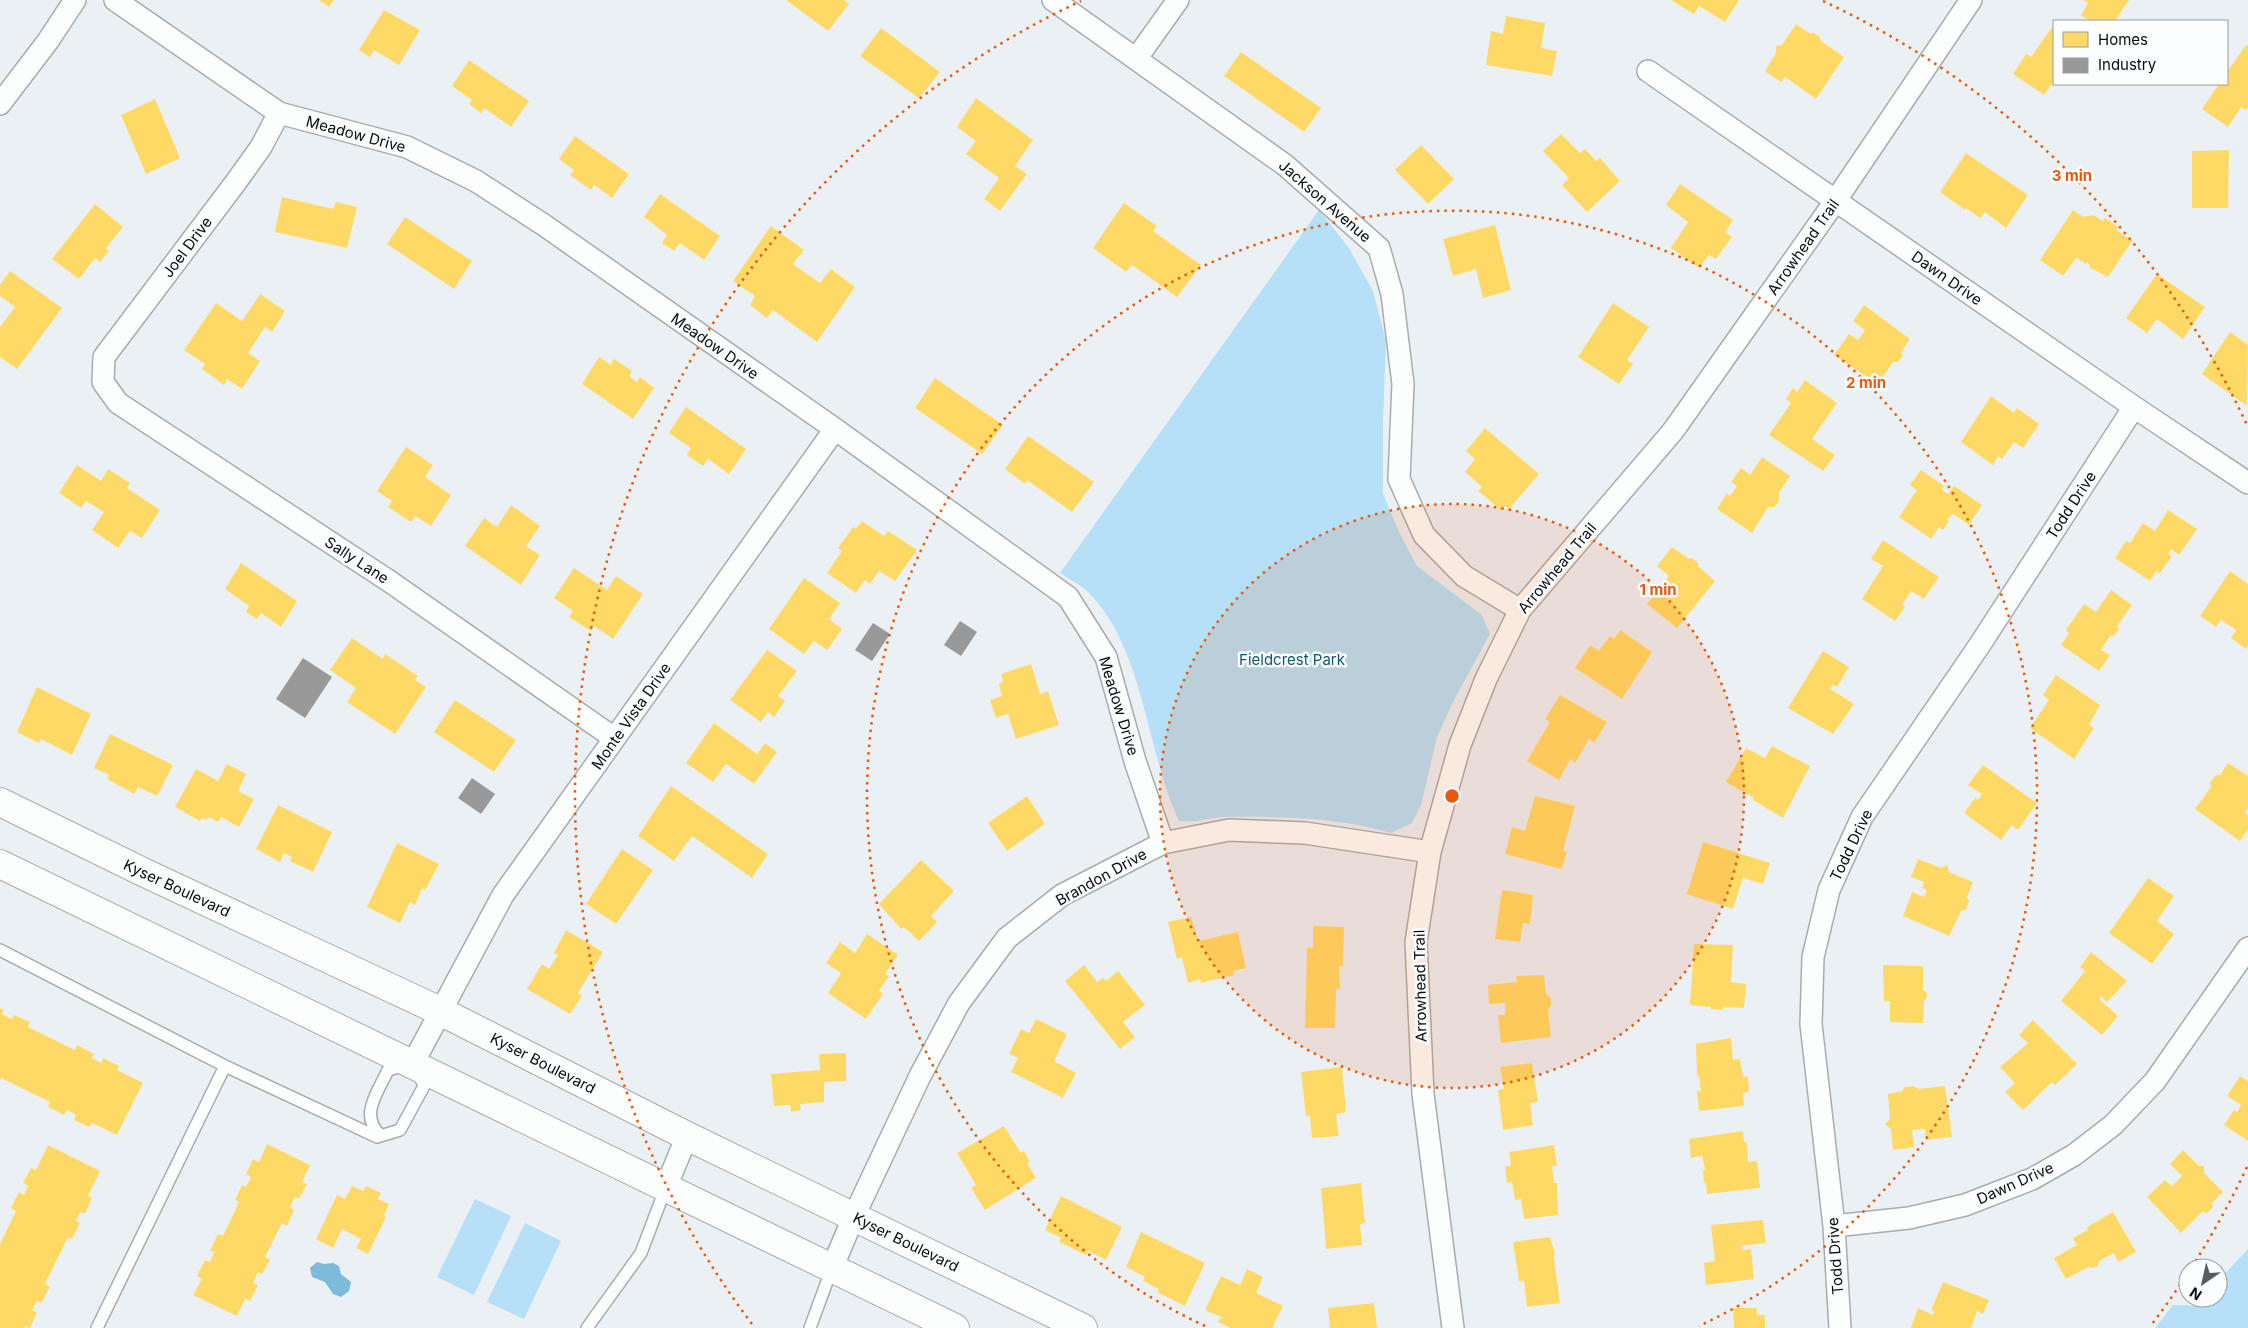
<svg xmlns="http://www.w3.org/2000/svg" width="2248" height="1328" viewBox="0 0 2248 1328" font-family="Inter,sans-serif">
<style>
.green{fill:#b5e0f8}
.water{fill:#7cbbdc}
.homes{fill:#ffd966}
.industry{fill:#999}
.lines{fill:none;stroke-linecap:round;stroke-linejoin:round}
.service-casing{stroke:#a8acaf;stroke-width:14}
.minor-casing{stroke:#a8acaf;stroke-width:24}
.tertiary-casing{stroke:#a8acaf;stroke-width:30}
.service{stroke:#fcfdfd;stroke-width:11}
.minor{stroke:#fcfdfd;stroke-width:21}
.tertiary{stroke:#fcfdfd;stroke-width:28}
.ring{fill:none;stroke:#e8590c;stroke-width:2.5;stroke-dasharray:2.5 5}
.labels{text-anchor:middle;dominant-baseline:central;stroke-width:5;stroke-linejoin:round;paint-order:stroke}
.street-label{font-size:15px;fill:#090c0e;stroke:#fbfdff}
.park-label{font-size:15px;fill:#105675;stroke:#fbfdff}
.centre{fill:#e8590c;stroke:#fbfdff;stroke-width:2.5}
.ring-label{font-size:15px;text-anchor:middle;font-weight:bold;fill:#e8590c;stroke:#fbfdff;stroke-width:5;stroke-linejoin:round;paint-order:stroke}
</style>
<rect width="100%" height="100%" fill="#ebf0f4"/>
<!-- green -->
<path class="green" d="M1319,210L1349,248L1373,291L1386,341L1383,422V494L1399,532L1417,566L1482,615L1490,634L1453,702L1437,737L1421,805L1412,823L1391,833C1337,817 1281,816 1224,817C1207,818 1198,823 1179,821C1146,751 1145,653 1091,595C1083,586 1070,580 1060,573Z
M475,1199L511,1216L474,1295L437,1277Z
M525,1223L561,1241L524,1319L487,1302Z
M2248,1249V1328H2155L2173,1305L2207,1306L2210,1298H2218V1281Z"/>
<!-- water -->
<path class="water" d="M317,1262L324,1264L333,1263L339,1266L341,1274L351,1282L349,1291L341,1297L333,1294L325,1282L312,1277L310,1268Z"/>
<!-- homes -->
<path class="homes" d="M319,0H334L329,7Z
M786,0H844L849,4L828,31Z
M1671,0H1739L1725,22L1699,6L1694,14Z
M2083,0H2129L2115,21H2090L2081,15L2088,3Z
M384,10L420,30L399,65L374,50L370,57L359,50Z
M1506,16L1545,23L1541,48L1557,51L1552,76L1486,65L1491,31L1503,34Z
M1796,24L1809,33H1814L1820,37L1821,41L1844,57L1816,99L1785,77L1781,82L1765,71L1776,53V46L1782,45Z
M2053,26L2054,27V81L2044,95L2013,74L2026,54L2031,57Z
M881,28L940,72L919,98L860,56Z
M2246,45L2248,46V108L2246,110L2241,107L2228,127L2202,109L2219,84H2227V72Z
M1241,52L1321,108L1304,132L1224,76Z
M469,60L529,101L511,127L484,108L481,113L469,104L472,100L452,86Z
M976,98L1033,140L1015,166L1027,174L1000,211L984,199L999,178L966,154L976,141L957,127Z
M155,99L180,158L146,174L121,115Z
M1561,134L1580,153L1585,149L1596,161L1600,158L1620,181L1587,212L1562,185L1569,178L1543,151Z
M575,136L629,174L612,198L594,185L591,190L570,175L574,170L559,159Z
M1421,145L1454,179L1428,204L1395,170Z
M2229,150L2228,208H2192V151Z
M1966,153L2028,195L2006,228L1985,212L1980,218L1966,208L1965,210L1940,192Z
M1680,184L1733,220L1725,232L1732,237L1716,259L1709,255L1699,268L1671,248L1688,222L1666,205Z
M660,194L720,236L704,260L680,243L674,251L662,243L667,235L644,217Z
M282,197L333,209L336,202L357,207L347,248L275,232Z
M1124,203L1157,226L1153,231L1201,265L1177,297L1132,265L1126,272L1093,248Z
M95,204L123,227L106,248L109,251L100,262L95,258L79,279L52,259Z
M2073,210L2083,217L2093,215L2103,221L2105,218L2118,227L2116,230L2132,241L2108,277L2089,267L2090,265L2087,262L2086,264L2076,258L2063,276L2040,260Z
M405,217L472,261L454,289L387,244Z
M1495,225L1511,290L1483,298L1476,269L1453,276L1443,239Z
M771,226L804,250L793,264L820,283L831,269L855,287L817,342L773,310L767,318L750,305L755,296L733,281Z
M10,271L62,308L17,369L0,357V327L15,307L0,296V285Z
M2157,274L2205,307L2183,339L2157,319L2147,333L2126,318Z
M260,294L285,311L272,332L265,327L248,353L260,361L242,389L227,379L224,385L202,369L205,364L184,350L216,303L242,321Z
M1613,303L1649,327L1627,360L1633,364L1619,384L1578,357Z
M1864,305L1910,339L1901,352L1903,356L1898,362H1893L1878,384L1834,355L1849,334L1858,340L1865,330L1853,321Z
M2230,332L2248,345L2247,406L2202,374Z
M599,357L611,365L614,359L632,371L629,376L637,382L640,377L654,388L633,419L582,384Z
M935,378L1003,425L982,454L915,408Z
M1805,380L1837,403L1812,439L1835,455L1823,471L1769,435L1791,403L1786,399L1793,388L1797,392Z
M1991,396L2014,413L2017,408L2039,424L2023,448L2014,442L2002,459L1998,456L1993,465L1961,442Z
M686,407L746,449L729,474L708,459L703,466L687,455L691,448L669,433Z
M1485,428L1539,474L1509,509L1505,506L1501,510L1478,491L1482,487L1465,472L1475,459L1466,451Z
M1028,436L1094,482L1072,512L1027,480L1025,484L1005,469Z
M406,447L433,465L425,477L451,495L431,526L415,516L411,522L388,507L392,501L377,491Z
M1762,457L1790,476L1779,493V501L1774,507H1768L1752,533L1717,509L1727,493L1730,496L1737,486L1731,482L1741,468L1750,475Z
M77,465L101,481L108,469L130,483L127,488L160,510L142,538L130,531L118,548L92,530L104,512L86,501L81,508L59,493Z
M1921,470L1944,486L1942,490L1948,494L1954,486L1982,505L1969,525L1953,514L1949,517L1947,520L1949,521L1943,530L1939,527L1931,539L1899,517L1917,490L1910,485Z
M511,505L540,526L526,546L540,555L521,585L465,546L484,518L497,527Z
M2168,510L2197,529L2179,555L2171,549L2168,554L2172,556L2160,573L2156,571L2150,581L2115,558L2126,541L2130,543L2143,523L2155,531Z
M862,521L884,536L888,531L917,550L895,581L879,571L870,584L865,580L856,593L827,573L842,551L838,548L853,527L856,529Z
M1883,540L1939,577L1924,599L1911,591L1902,605L1905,607L1895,621L1862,599L1883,566L1871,559Z
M1672,547L1689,559L1692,558L1698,563V566L1715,581L1677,628L1647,604L1669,576L1657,566Z
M241,563L297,601L281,627L261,613L257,619L246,612L249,606L225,589Z
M574,568L607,590L616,576L643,594L613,639L594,626L591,631L569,617L573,611L554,598Z
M2230,571L2248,584V646L2246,649L2231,638L2236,630L2221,620L2216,627L2200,616Z
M804,578L840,603L829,619L842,629L827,650L814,641L804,654L769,629Z
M2111,590L2132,605L2117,626L2119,629L2114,636H2110L2101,650L2110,655L2099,671L2061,645L2069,633L2066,630L2084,604L2096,612Z
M1620,630L1652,652L1622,699L1575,668L1590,645L1599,651L1610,636L1614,639Z
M352,638L383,659L385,654L418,676L415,680L426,687L395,734L347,702L356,688L330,670Z
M767,650L797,671L778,696L785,701L774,717L768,712L761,722L730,700Z
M1823,651L1849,667L1837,687L1833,685L1830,689L1854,704L1833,734L1788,708Z
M1031,664L1040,694L1048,691L1059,725L1016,739L1008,714L996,718L990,700L1002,696L999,684L1003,682L1001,674Z
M2056,675L2100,705L2089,725L2094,728L2074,759L2030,728L2049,700L2043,695Z
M37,687L91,714L72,755L41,739L39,743L17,732Z
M1560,695L1607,722L1594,743L1589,739L1575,763L1570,759L1559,780L1527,761L1550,722L1545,719Z
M455,700L516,740L494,772L434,732Z
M714,723L757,754L765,743L777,752L754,784L726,764L713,782L686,763Z
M110,734L173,765L157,796L138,787L134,794L107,779L109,775L94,768Z
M1772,746L1810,766L1783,818L1753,800L1754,798L1726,782L1746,748L1765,758Z
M2228,763L2248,776V808L2245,813L2248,815V830L2240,841L2195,809L2211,787L2210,783L2216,775H2220Z
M227,764L246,774L238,791L254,799L239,827L221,817L218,822L209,817L207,820L202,818L200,821L175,807L196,769L218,781Z
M1983,765L2037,803L2018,830L2012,825L2001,840L1964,813L1975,798L1978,800L1982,794L1968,785Z
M671,786L768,854L752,878L692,836L674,861L638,836Z
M1027,796L1045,824L1007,851L988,823Z
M1535,796L1575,806L1563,851L1567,852L1562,869L1505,854L1512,827L1525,831Z
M278,805L332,832L313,872L290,861L292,857L284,853L280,862L256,849Z
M1703,842L1770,863L1763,884L1743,878L1733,909L1687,894Z
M397,843L439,864L425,890L422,888L415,905L410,902L400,923L367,907Z
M622,849L653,870L616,924L586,904Z
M1918,859L1941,868L1947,865L1949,872L1973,882L1967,897L1969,901L1966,910L1961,911L1949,936L1903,916L1912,892L1924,897L1927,890L1922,888L1924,882L1911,877Z
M921,860L954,891L931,916L937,922L919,941L904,927L901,929L879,904Z
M2148,878L2174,896L2157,921L2174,934L2152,964L2109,933Z
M1502,890L1533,895L1530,924L1523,923L1520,942L1495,939Z
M1191,917L1198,941L1238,932L1246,968L1233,971L1234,975L1201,983L1200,979L1188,983L1182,958L1177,959L1168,922Z
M1313,926L1344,927L1343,966H1339L1340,989H1336L1335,1028H1305L1307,948H1313Z
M566,930L603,952L578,993L582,996L570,1014L527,989L542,964L549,969L558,955L554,953Z
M867,934L898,955L885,974L889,976L879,991L883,994L866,1019L828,993L841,973L826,963L840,942L855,953Z
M1694,944L1733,945L1731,982L1746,984L1744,1008L1723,1007V1010L1711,1009V1007L1690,1005Z
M2091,952L2127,981L2107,1002L2101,996L2099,999L2118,1016L2102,1035L2061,1001L2085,971L2080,967Z
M1084,965L1097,982L1103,978L1106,981L1118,971L1145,1005L1123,1022L1135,1037L1120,1049L1065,981Z
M1883,965L1923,966V990L1927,993V998L1924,1001L1923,1023L1890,1022V1001H1884Z
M1544,975L1546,994L1551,998V1006L1548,1009L1551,1037L1501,1043L1498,1015H1505V1003L1489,1004L1488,985L1517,982L1516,976Z
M0,1008L4,1010L2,1014L12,1019L14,1015L30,1022L28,1027L75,1050L77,1045L94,1054L92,1058L101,1063L103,1058L119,1066L117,1070L143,1083L117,1135L92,1123L89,1127L74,1120L76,1115L67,1110L64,1115L48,1107L50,1102L1,1078L0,1081Z
M1036,1019L1067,1034L1054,1061L1076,1073L1063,1098L1011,1072L1018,1058L1009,1054L1021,1029L1029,1033Z
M2033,1020L2077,1064L2055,1085L2052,1082L2023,1110L2005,1092L2015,1083L2000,1067L2028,1043L2019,1035Z
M1731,1038L1733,1060L1740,1059L1743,1077L1748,1076L1749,1092L1743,1093L1744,1106L1699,1111L1697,1091H1701L1699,1076H1697L1696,1044Z
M846,1053V1081L824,1082V1102L800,1104L801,1110L791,1112L790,1105L774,1106L771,1074L820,1070L819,1054Z
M1532,1063L1538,1102L1530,1103L1533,1125L1503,1130L1498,1090L1504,1089L1500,1067Z
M1342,1067L1346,1112L1336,1114L1339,1136L1312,1138L1310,1116H1306L1301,1072Z
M2240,1076L2248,1081V1141L2224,1125L2234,1110L2237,1112L2241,1105L2227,1096Z
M1914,1086L1918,1089L1945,1086L1952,1137L1926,1140L1925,1129L1912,1130L1914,1147L1893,1150L1891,1129L1885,1124L1890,1119L1888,1094L1902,1091L1905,1087Z
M1004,1126L1021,1153L1024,1151L1030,1162L1027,1163L1036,1178L985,1210L971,1188L976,1185L957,1153Z
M1743,1131L1744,1142H1747L1748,1162L1757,1161L1760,1188L1707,1194L1706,1184L1704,1182L1703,1171L1705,1169L1702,1156L1691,1158L1689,1139Z
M267,1144L310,1165L302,1182L307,1184L299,1199L295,1197L290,1207L294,1210L287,1226L282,1223L265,1257L270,1260L262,1274L258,1272L253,1283L258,1285L250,1301L245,1299L237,1316L193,1295L202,1279L197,1276L205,1260L210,1262L214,1252L210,1251L218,1234L223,1236L239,1202L235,1200L242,1185L246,1187L251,1177L246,1174L253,1159L259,1162Z
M48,1145L100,1171L88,1196L92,1198L85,1214L80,1212L76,1221L80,1223L72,1239L68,1237L45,1284L50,1287L41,1303L37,1301L32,1310L37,1313L30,1328L25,1326L24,1328H0V1244L16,1211L11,1208L19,1192L24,1195L28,1186L23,1183L31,1168L36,1170Z
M1554,1145L1557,1166H1552L1554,1183H1557L1558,1215L1524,1219L1521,1199L1515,1200L1512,1182L1507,1183L1505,1167L1511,1165L1509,1152Z
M2183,1150L2199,1166H2204V1173L2223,1192L2212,1203L2213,1207L2207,1213L2202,1212L2181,1233L2147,1197L2165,1180L2172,1186L2182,1176L2170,1164Z
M1361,1183L1365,1223L1360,1224L1362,1245L1326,1249L1321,1188Z
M352,1186L363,1191L366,1186L381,1193L378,1199L389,1204L384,1216L386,1217L368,1254L356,1248L361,1239L342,1229L333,1248L316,1239L337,1195L345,1199Z
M1061,1196L1122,1227L1106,1260L1088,1251L1086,1255L1059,1242L1061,1238L1045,1230Z
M2113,1212L2136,1252L2118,1262L2114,1253L2099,1261L2098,1266L2092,1268L2088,1267L2066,1279L2054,1258L2077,1245L2073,1238L2088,1230L2087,1227Z
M1763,1220L1766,1243L1741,1246L1742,1250L1751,1249L1754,1279L1706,1285L1704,1263L1715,1261L1711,1225Z
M1141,1232L1205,1263L1185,1306L1157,1292L1159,1289L1143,1281L1145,1277L1126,1267Z
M1550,1237L1555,1254L1554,1258L1560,1303L1527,1307L1524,1281H1519L1513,1242Z
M1247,1269L1263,1277L1256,1293L1283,1306L1272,1328H1230L1218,1322L1221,1317L1205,1310L1221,1276L1240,1285Z
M1943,1282L1989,1300L1983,1314L1977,1311L1971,1328H1911L1918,1308L1933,1315L1934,1311L1931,1310Z
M1374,1303L1377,1328H1330L1328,1308Z
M1733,1308H1757V1315H1765V1328H1734Z"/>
<!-- industry -->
<path class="industry" d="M960,621L977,632L961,656L944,645Z
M873,623L890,634L872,661L855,650Z
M303,658L332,677L305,718L276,699Z
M472,778L495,794L481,814L458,798Z"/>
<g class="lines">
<defs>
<path id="service" d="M0,950L225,1066L377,1137L400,1130L424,1086L418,1072
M380,1135C359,1115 378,1092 388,1070L403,1066
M97,1328L225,1066
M587,1328L641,1253L666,1187
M810,1328L832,1268"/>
<path id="minor" d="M115,0L279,113L407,147L476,181L544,225L835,429L1068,597L1106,657L1135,761L1163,843
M1053,0L1285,165L1379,248L1392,294L1403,384L1399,479L1424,535L1464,576L1520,610
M1136,59L1178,0
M1648,71L2134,407L2248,483
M0,104L48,41L75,0
M279,113L261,147L236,182L104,357L103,382L118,403L389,581L614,738
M412,1065L503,895L835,429
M666,1187L687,1136
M1834,1226L1909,1218L1965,1205L2032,1179L2074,1155L2113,1125L2155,1081L2248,948
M832,1268L854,1216L920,1076L959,1003L1007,938L1062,895L1163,843L1229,830L1305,833L1430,852
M1453,1328L1423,1094L1416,942L1430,852L1460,745L1486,679L1520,610L1673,431L1836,200L1971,0
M1840,1328L1834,1226L1811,1024L1813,957L1829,890L1862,817L1979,646L2134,407"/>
<path id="tertiary" d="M0,802L145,873L440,1011L687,1136L1083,1328
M0,864L955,1328"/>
</defs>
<!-- service casing -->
<use href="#service" class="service-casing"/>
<!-- minor casing -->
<use href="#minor" class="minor-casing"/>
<!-- tertiary casing -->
<use href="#tertiary" class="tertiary-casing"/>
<!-- service -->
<use href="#service" class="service"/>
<!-- minor -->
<use href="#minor" class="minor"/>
<!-- tertiary -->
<use href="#tertiary" class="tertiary"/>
</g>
<!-- distance rings -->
<circle cx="1452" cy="796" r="292" fill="#e8590c" fill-opacity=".12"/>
<g class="ring">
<circle cx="1452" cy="796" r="292"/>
<path d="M1205 1326A585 585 0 1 1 1699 1326"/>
<path d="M2247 1167A877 877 0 0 1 2152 1324M752 1324A877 877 0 0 1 1081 1M1823 1A877 877 0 0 1 2247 425"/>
</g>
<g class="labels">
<!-- street labels -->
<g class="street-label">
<text transform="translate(356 134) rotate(15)">Meadow Drive</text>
<text transform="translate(1325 201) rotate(41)">Jackson Avenue</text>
<text transform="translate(187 247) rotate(-53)">Joel Drive</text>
<text transform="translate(1803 247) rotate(-55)">Arrowhead Trail</text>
<text transform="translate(1947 278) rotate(35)">Dawn Drive</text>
<text transform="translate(715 346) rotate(35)">Meadow Drive</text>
<text transform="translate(2071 505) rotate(-57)">Todd Drive</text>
<text transform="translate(357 560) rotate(33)">Sally Lane</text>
<text transform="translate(1557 568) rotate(-50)">Arrowhead Trail</text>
<text transform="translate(1119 706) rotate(73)">Meadow Drive</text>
<text transform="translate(631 716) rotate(-55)">Monte Vista Drive</text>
<text transform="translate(1851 845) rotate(-64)">Todd Drive</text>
<text transform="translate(1101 877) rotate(-29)">Brandon Drive</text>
<text transform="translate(177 888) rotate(25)">Kyser Boulevard</text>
<text transform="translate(1420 986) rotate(-91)">Arrowhead Trail</text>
<text transform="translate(543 1063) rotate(27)">Kyser Boulevard</text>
<text transform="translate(2015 1183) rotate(-24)">Dawn Drive</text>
<text transform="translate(906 1242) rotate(26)">Kyser Boulevard</text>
<text transform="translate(1835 1256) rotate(-94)">Todd Drive</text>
</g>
<!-- park labels -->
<g class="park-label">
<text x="1292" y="659">Fieldcrest Park</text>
</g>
</g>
<circle cx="1452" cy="796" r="8" class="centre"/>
<g class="ring-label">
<text x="2072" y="181">3 min</text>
<text x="1866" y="388">2 min</text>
<text x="1658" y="595">1 min</text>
</g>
<!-- legend -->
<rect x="2053" y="20" width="175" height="65" fill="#fbfdff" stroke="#9a9d9f"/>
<rect x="2063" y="32" width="25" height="15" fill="#ffd966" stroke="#9a9d9f"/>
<text x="2098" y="45" font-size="15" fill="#090c0e">Homes</text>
<rect x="2063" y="58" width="25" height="15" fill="#999999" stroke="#9a9d9f"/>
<text x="2098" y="70" font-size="15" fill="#090c0e">Industry</text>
<!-- north arrow -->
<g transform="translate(2203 1283) rotate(214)"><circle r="24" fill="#fbfdff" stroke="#9a9d9f"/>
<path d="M0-4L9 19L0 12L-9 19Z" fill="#585c5e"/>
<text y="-8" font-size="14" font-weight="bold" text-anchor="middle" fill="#090c0e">N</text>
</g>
</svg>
